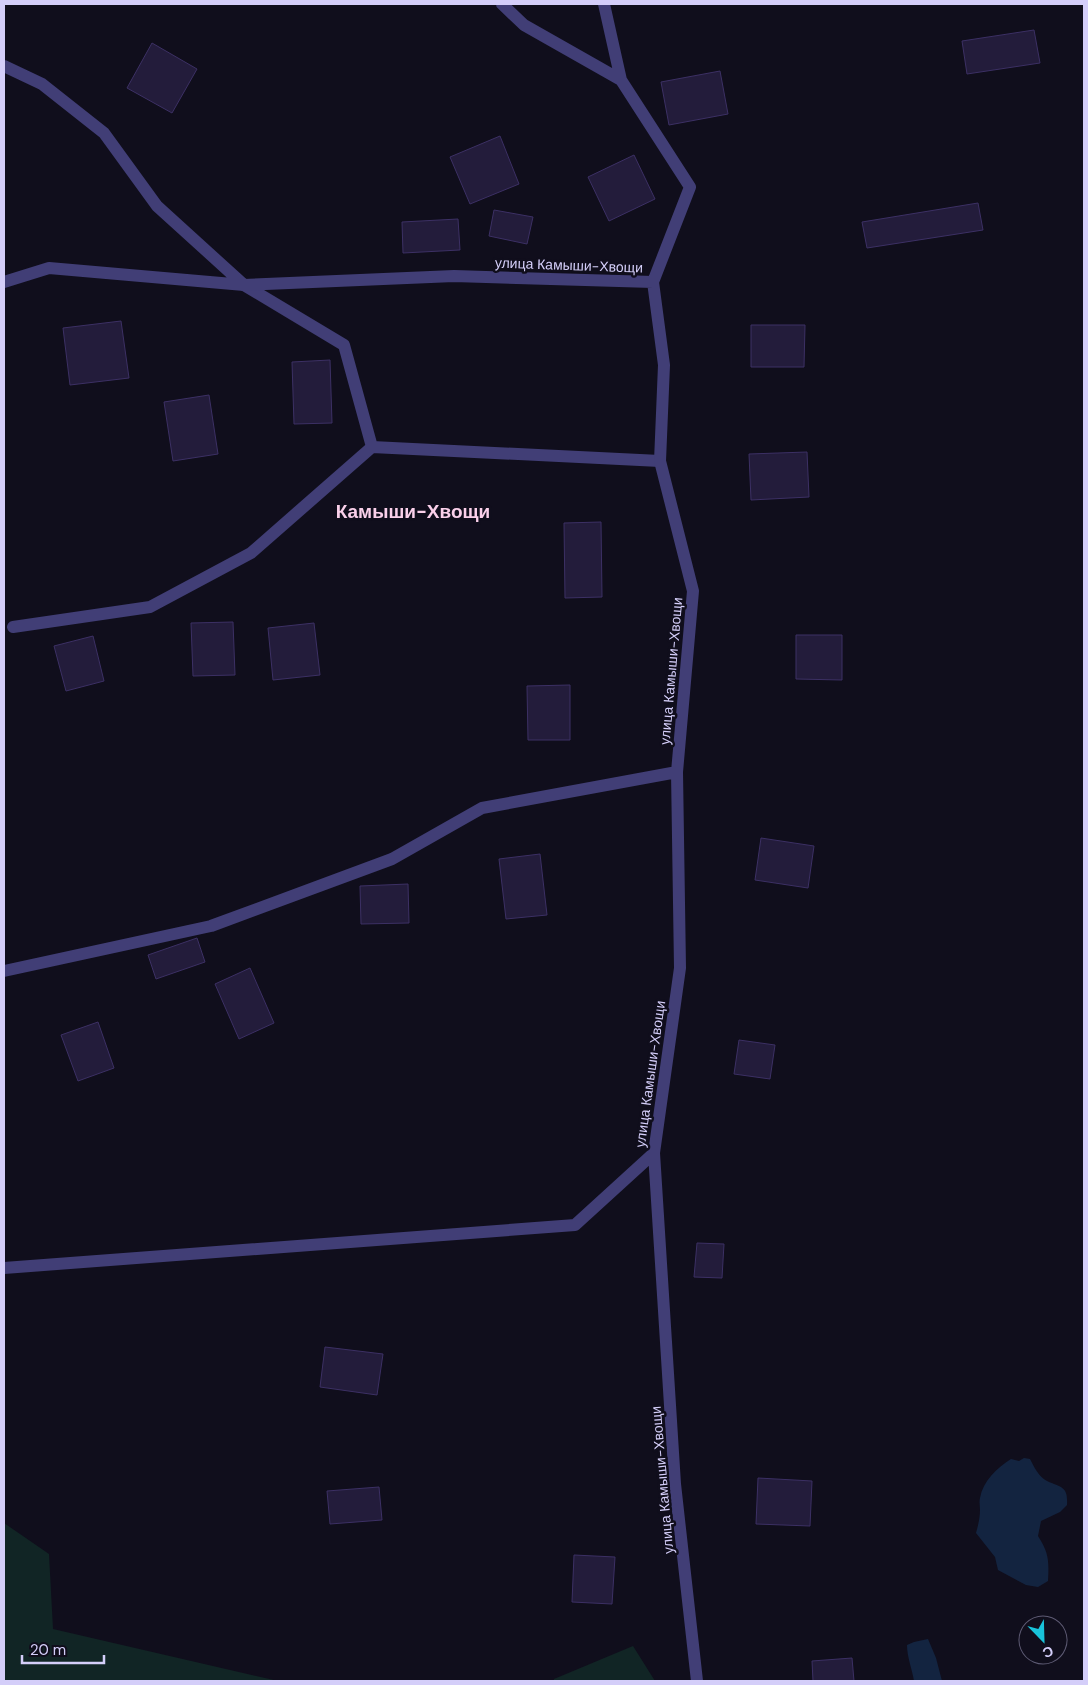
<svg xmlns="http://www.w3.org/2000/svg" width="1088" height="1685" viewBox="0 0 1088 1685" font-family="'DM Sans',sans-serif">
<style>
.green{fill:#112525}
.water{fill:#132440}
.building{fill:#231c3b;stroke:#3c3064}
.lines{fill:none;stroke-linecap:round;stroke-linejoin:round}
.service{stroke:#413e76;stroke-width:12}
.minor{stroke:#413e76;stroke-width:12}
.labels{text-anchor:middle;dominant-baseline:central;stroke-width:5;stroke-linejoin:round;paint-order:stroke}
.street-label{font-size:14px;fill:#d4cef9;stroke:#100e1c}
.district-label{font-size:19px;font-weight:bold;fill:#fad0ea;stroke:#100e1c}
</style>
<rect width="100%" height="100%" fill="#100e1c"/>
<!-- green -->
<path class="green" d="M4,1523L49,1554L53,1629L278,1681H4Z
M633,1646L655,1681H554V1679Z"/>
<!-- water -->
<path class="water" d="M1024,1458L1030,1459C1034,1467 1039,1477 1047,1481C1062,1488 1068,1486 1067,1505L1060,1512L1041,1521L1038,1536C1049,1553 1049,1561 1048,1581L1038,1587L1026,1585L998,1570L995,1557L976,1533C978,1526 980,1518 980,1510C980,1506 979,1502 980,1498C983,1481 997,1468 1011,1459L1019,1461Z
M928,1639L936,1658L942,1681H914C912,1669 907,1657 907,1645L914,1642Z"/>
<!-- building -->
<path class="building" d="M1034,30L1040,63L967,74L962,41Z
M152,43L197,69L172,113L127,88Z
M720,71L728,114L669,125L661,82Z
M500,136L519,184L470,204L450,157Z
M634,155L655,199L609,221L588,177Z
M978,203L983,230L867,248L862,222Z
M494,210L533,217L527,244L489,236Z
M458,219L460,250L403,253L402,222Z
M121,321L129,378L70,385L63,328Z
M751,325H805L804,367H751Z
M330,360L332,423L294,424L292,362Z
M209,395L218,454L173,461L164,402Z
M807,452L809,497L751,500L749,454Z
M601,522L602,597L565,598L564,523Z
M233,622L235,675L193,676L191,623Z
M314,623L320,675L273,680L268,628Z
M796,635H842V680L796,679Z
M93,636L104,681L66,691L54,646Z
M570,685V740H528L527,686Z
M761,838L814,846L808,888L755,880Z
M540,854L547,915L506,919L499,859Z
M408,884L409,923L361,924L360,886Z
M197,938L205,962L156,979L148,955Z
M250,968L274,1023L239,1039L215,984Z
M98,1022L114,1068L78,1081L61,1035Z
M739,1040L775,1045L770,1079L734,1074Z
M697,1243L724,1244L722,1278L694,1277Z
M325,1347L383,1354L377,1395L320,1387Z
M758,1478L812,1481L810,1526L756,1524Z
M379,1487L382,1520L330,1524L327,1491Z
M574,1555L615,1557L612,1604L572,1602Z
M852,1658L854,1681H813L812,1661Z"/>
<g class="lines">
<!-- service -->
<path class="service" d="M244,285L344,345L372,447L660,461
M13,627L150,607L251,553L372,447"/>
<!-- minor -->
<path class="minor" d="M502,4L524,25L621,80L690,187L653,282
M604,4L621,80
M4,66L42,84L104,133L157,206L244,285L454,276L653,282L664,365L660,461L693,591L677,772L680,968L654,1153L675,1484L697,1681
M4,282L49,268L244,285
M4,971L211,926L392,859L482,808L677,772
M4,1268L575,1225L654,1153"/>
</g>
<g class="labels">
<!-- street labels -->
<g class="street-label">
<text transform="translate(569 265) rotate(2)">улица Камыши-Хвощи</text>
<text transform="translate(671 671) rotate(-85)">улица Камыши-Хвощи</text>
<text transform="translate(650 1074) rotate(-82)">улица Камыши-Хвощи</text>
<text transform="translate(662 1480) rotate(-95)">улица Камыши-Хвощи</text>
</g>
<!-- district labels -->
<g class="district-label">
<text x="413" y="511">Камыши-Хвощи</text>
</g>
</g>
<!-- border -->
<rect width="1088" height="1685" fill="none" stroke="#d4cef9" stroke-width="10"/>
<!-- north arrow -->
<g transform="translate(1043 1640) rotate(157)"><circle r="24" fill="#100e1c" stroke="#5e5b74"/>
<path d="M0-4L9 19L0 12L-9 19Z" fill="#19c3da"/>
<text y="-8" font-size="14" font-weight="bold" text-anchor="middle" fill="#d4cef9">С</text>
</g>
<!-- scale -->
<path d="M22 1655v8h82v-8" fill="none" stroke="#d4cef9" stroke-width="2.5"/>
<text x="30" y="1655" font-size="15" fill="#d4cef9" stroke="#100e1c" stroke-width="4" paint-order="stroke">20 m</text>
</svg>
